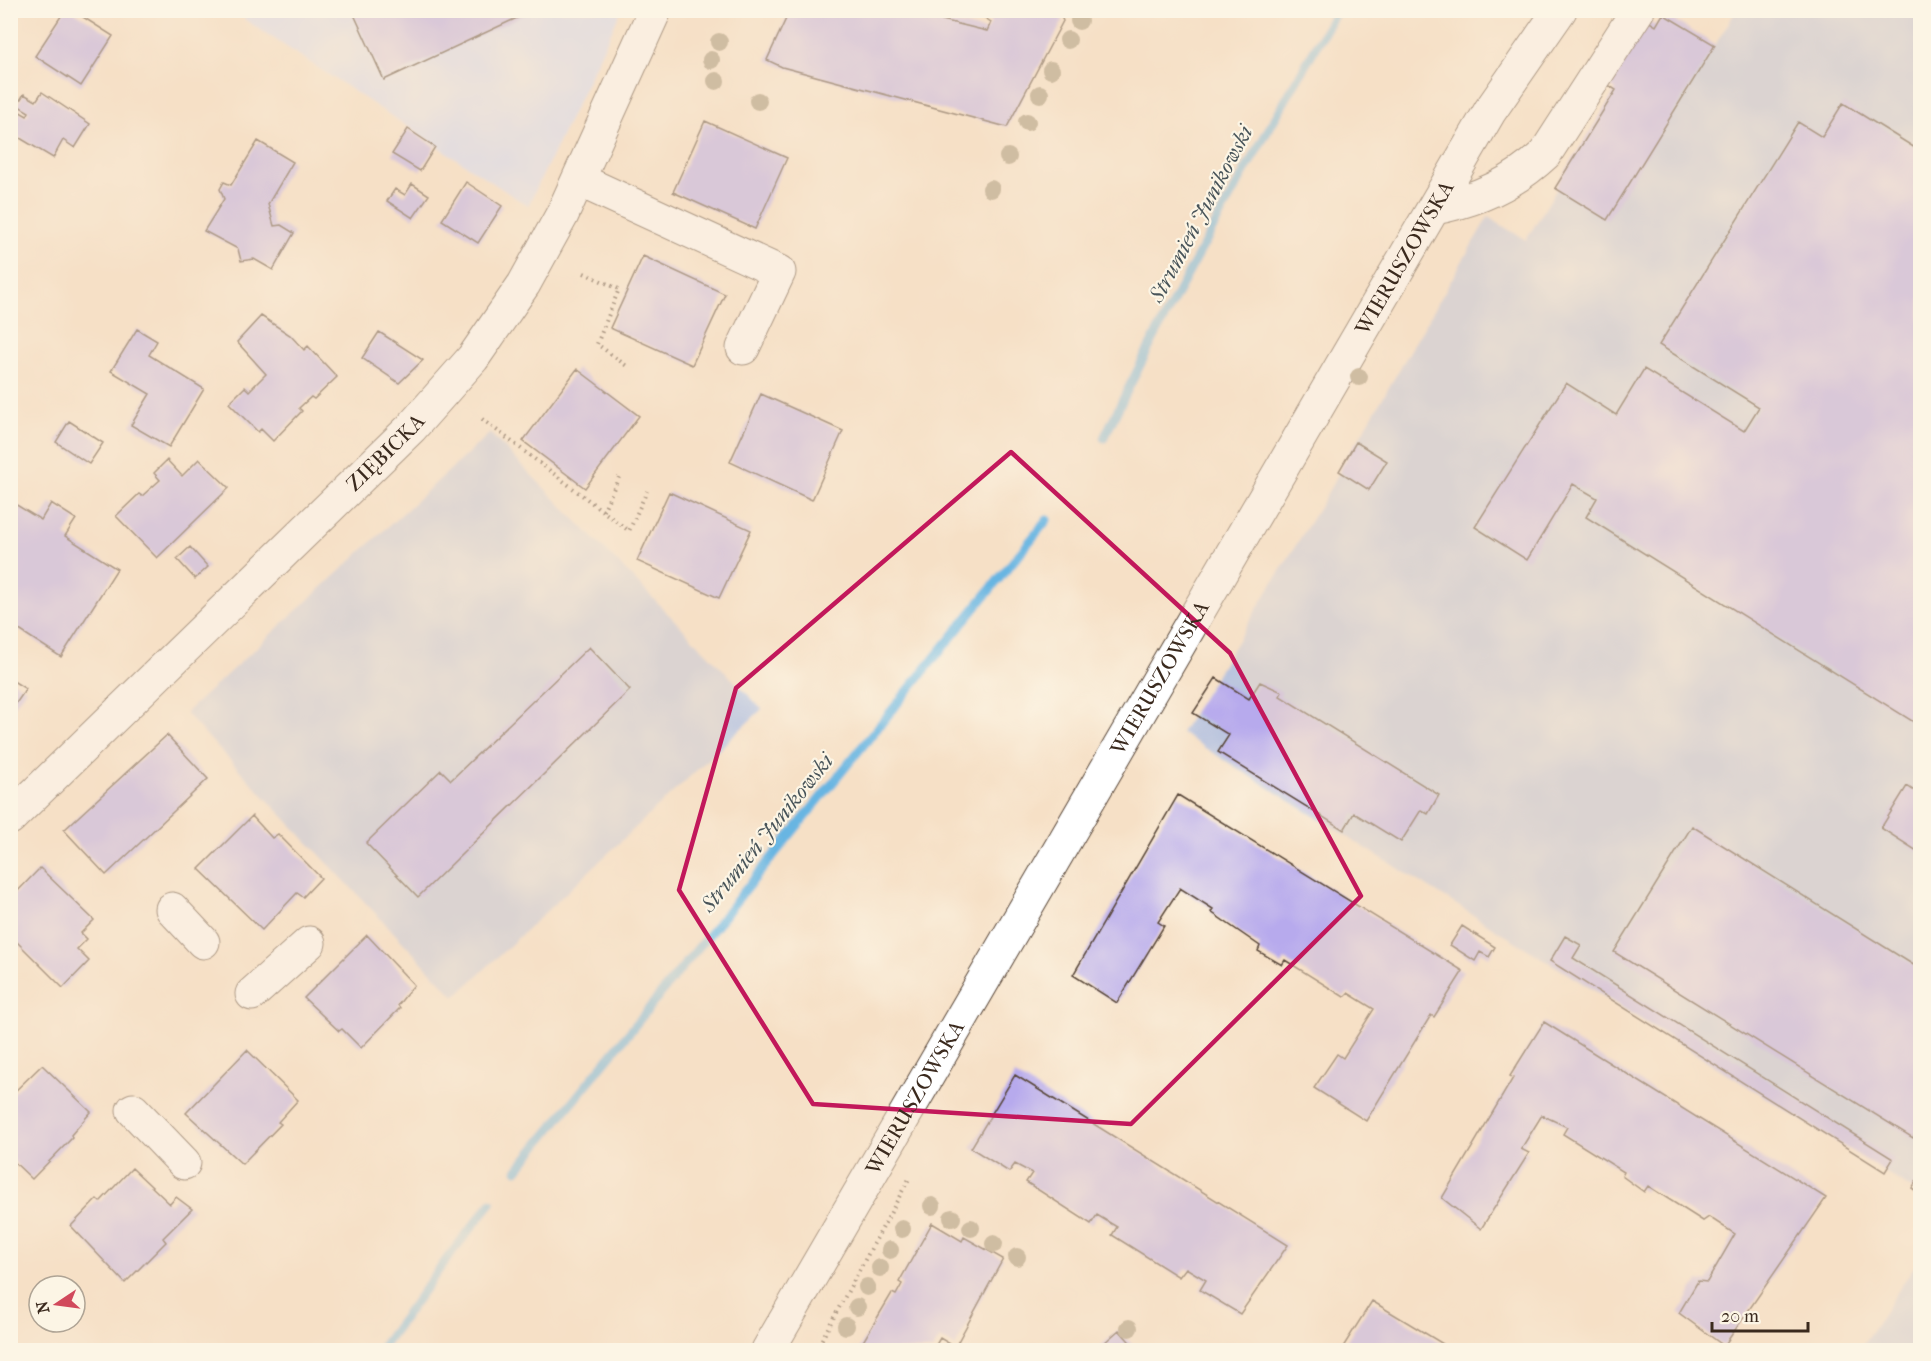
<svg xmlns="http://www.w3.org/2000/svg" width="1931" height="1361" viewBox="0 0 1931 1361" font-family="'IM FELL French Canon',serif">
<style>
.built{fill:#cfdafa}
.industrial{fill:#bac4de}
.lines{fill:none;stroke-linecap:round;stroke-linejoin:round}
.stream{stroke:#68b5e2;stroke-width:9}
.building{fill:#b7aaed}
.minor-casing{stroke:#574537;stroke-width:35}
.path{stroke:#574537;stroke-width:4;stroke-dasharray:1.5 4.5;stroke-linecap:butt}
.minor{stroke:#fff;stroke-width:33}
.tree{fill:#a19376}
.marked{fill:none;stroke:#c2185b;stroke-width:4.5;stroke-linejoin:round}
.labels{text-anchor:middle;dominant-baseline:central;stroke-width:4.5;stroke-linejoin:round;paint-order:stroke}
.street-label{font-size:21px;fill:#3b2a1e;stroke:#fcf5e5}
.water-label{font-size:22px;font-style:italic;fill:#485459;stroke:#fcf5e5}
</style>
<rect width="100%" height="100%" fill="#fcf5e5"/>
<filter id="ink" filterUnits="userSpaceOnUse"><feTurbulence type="fractalNoise" baseFrequency=".0167" numOctaves="2"/><feDisplacementMap in="SourceGraphic" scale="12" xChannelSelector="R" yChannelSelector="G"/><feConvolveMatrix kernelMatrix="1 2 1 2 8 2 1 2 1" color-interpolation-filters="sRGB"/></filter>
<filter id="wash" filterUnits="userSpaceOnUse"><feTurbulence type="fractalNoise" baseFrequency=".008" numOctaves="4" result="noise"/><feDisplacementMap in="SourceGraphic" scale="24" xChannelSelector="R" yChannelSelector="G"/><feGaussianBlur stdDeviation="1.35" result="paint"/><feColorMatrix in="noise" values="0 0 0 0 0 0 0 0 0 0 0 0 0 0 0 0 0 1.4 0 .05"/><feComposite in="paint" operator="in"/></filter>
<g filter="url(#wash)">
<rect width="100%" height="100%" fill="#f6e0c6"/>
<!-- built -->
<path class="built" d="M250,10L621,11L528,206L244,19Z"/>
<!-- industrial -->
<path class="industrial" d="M1736,11H1920V1194L1181,733L1318,509L1488,217L1526,240L1616,90L1648,21L1656,26L1663,14L1715,45Z
M490,433L762,709L455,997L185,713Z
M1920,1257V1350H1858L1871,1333Z"/>
<g class="lines">
<!-- stream -->
<path class="stream" d="M1104,438C1174,292 1256,151 1337,10
M517,1170L1047,520
M380,1350L452,1252L491,1203"/>
</g>
<g id="blocks">
<!-- building -->
<path class="building" d="M65,10H72L113,36L81,86L35,56Z
M352,10H534L384,80Z
M790,10H927L943,15L942,20L987,31L991,22L985,18L987,10H1058L1063,21L1007,127L782,67L767,60Z
M1663,14L1715,45L1607,220L1555,188L1616,90L1608,85L1648,21L1656,26Z
M42,92L90,124L75,148L63,140L53,158L10,132V106L27,116L29,112L17,105L24,94L36,101Z
M1843,103L1920,151V726L1586,517L1597,498L1573,484L1527,560L1475,527L1566,383L1616,415L1644,369L1744,431L1759,407L1659,345L1798,122L1822,137Z
M705,121L787,158L755,229L673,192Z
M408,129L435,147L420,171L392,154Z
M258,141L293,162L268,204L274,226L281,225L294,233L273,270L254,259L241,261L238,249L204,231L224,199L220,189L224,182L231,185Z
M466,182L502,206L478,243L442,220Z
M412,184L429,195L413,218L387,201L395,189L405,195Z
M643,256L725,294L692,365L610,328Z
M261,316L290,335L304,350L308,346L337,377L314,399L311,397L299,408L302,411L273,441L261,429L258,432L229,403L245,387L249,391L266,374L237,342Z
M137,329L157,341L149,355L204,389L169,447L131,425L150,394L111,371Z
M379,332L423,360L399,383L362,358Z
M577,369L639,416L585,488L523,441Z
M761,394L843,431L812,500L730,462Z
M69,421L103,443L89,464L56,442Z
M1356,442L1387,461L1369,490L1339,471Z
M199,459L229,488L157,558L116,516L139,494L142,496L160,480L154,473L167,460L182,476Z
M669,492L751,530L719,598L637,561Z
M10,501L41,520L51,503L76,519L65,536L117,569L61,657L10,624Z
M190,547L208,567L195,579L177,559Z
M589,647L630,690L418,897L366,843L441,770L451,780Z
M1216,678L1249,699L1260,682L1282,692L1280,696L1439,795L1428,814L1421,810L1401,842L1354,813L1344,830L1218,752L1229,735L1193,713Z
M10,679L26,689L10,712Z
M167,735L208,779L106,875L64,830Z
M1907,786L1920,795V853L1881,828Z
M1178,795L1463,971L1434,1017L1431,1015L1366,1121L1314,1088L1337,1054L1343,1058L1374,1009L1348,993L1344,997L1285,960L1282,965L1258,951L1260,946L1211,912L1213,909L1180,888L1158,922L1164,926L1117,1003L1073,975Z
M252,816L272,838L278,834L321,878L303,897L297,893L262,930L199,869Z
M1692,826L1920,969V1125L1913,1138L1614,952Z
M40,868L94,920L81,933L87,939L77,949L89,961L63,988L10,935V899Z
M1462,926L1495,947L1489,957L1480,952L1475,961L1450,945Z
M367,935L414,985L398,1005L400,1008L361,1048L342,1029L339,1031L304,998Z
M1565,936L1581,945L1573,958L1893,1159L1885,1172L1550,961Z
M1544,1022L1826,1198L1724,1346L1679,1313L1698,1281L1707,1282L1735,1234L1709,1217L1703,1221L1648,1186L1644,1192L1622,1176L1624,1172L1563,1134L1567,1127L1542,1115L1521,1149L1529,1153L1481,1229L1442,1198L1513,1078L1510,1076Z
M247,1050L298,1100L278,1122L281,1124L242,1164L186,1113Z
M42,1065L91,1112L71,1135L72,1138L32,1179L10,1158V1096Z
M1015,1075L1288,1245L1240,1314L1200,1290L1206,1280L1186,1268L1179,1277L1112,1235L1117,1227L1097,1215L1091,1224L1026,1182L1032,1173L1015,1164L1009,1172L971,1148Z
M132,1168L170,1204L176,1197L192,1209L163,1238L166,1242L125,1283L71,1226L97,1199L100,1202Z
M1920,1176V1194L1912,1188Z
M932,1223L962,1241L964,1237L1003,1259L955,1347L940,1338L933,1350H858L892,1293L896,1295L902,1284L899,1282Z
M1372,1301L1453,1350H1341Z
M1119,1330L1137,1350H1096Z"/>
</g>
</g>
<g filter="url(#ink)">
<use href="#blocks" fill-opacity="0" stroke="#574537" stroke-width="1.5"/>
<g class="lines">
<defs>
<g id="minor">
<path d="M579,180L779,272L743,348"/>
<path d="M1434,208C1475,201 1514,183 1545,154L1638,10"/>
<path id="s1" d="M10,818L411,428L473,358L524,284L562,215L655,10"/>
<path d="M172,909L203,942"/>
<path d="M252,994L309,943"/>
<path d="M133,1110L184,1163"/>
<path id="s2" d="M768,1350L1490,111L1560,10"/>
</g>
</defs>
<!-- minor casing -->
<use href="#minor" class="minor-casing"/>
<!-- path -->
<path class="path" d="M584,273L619,289L597,344L628,367
M482,419L629,531L647,491
M603,511L620,475
M10,1041L13,1044L10,1046
M816,1350L910,1177"/>
<!-- minor -->
<use href="#minor" class="minor"/>
</g>
<!-- trees -->
<g class="tree">
<circle cx="1079" cy="21" r="9"/>
<circle cx="1068" cy="40" r="9"/>
<circle cx="719" cy="42" r="9"/>
<circle cx="711" cy="60" r="9"/>
<circle cx="1051" cy="70" r="9"/>
<circle cx="716" cy="81" r="9"/>
<circle cx="1040" cy="94" r="9"/>
<circle cx="758" cy="101" r="9"/>
<circle cx="1027" cy="122" r="9"/>
<circle cx="1008" cy="157" r="9"/>
<circle cx="991" cy="189" r="9"/>
<circle cx="1359" cy="377" r="9"/>
<circle cx="932" cy="1206" r="9"/>
<circle cx="952" cy="1218" r="9"/>
<circle cx="971" cy="1228" r="9"/>
<circle cx="902" cy="1229" r="9"/>
<circle cx="994" cy="1244" r="9"/>
<circle cx="890" cy="1250" r="9"/>
<circle cx="1017" cy="1257" r="9"/>
<circle cx="880" cy="1268" r="9"/>
<circle cx="867" cy="1287" r="9"/>
<circle cx="857" cy="1307" r="9"/>
<circle cx="846" cy="1326" r="9"/>
<circle cx="1129" cy="1328" r="9"/>
</g>
</g>
<!-- marked area -->
<path d="M0 0H1931V1361H0ZM1011,452L1230,653L1361,896L1131,1124L813,1104L679,890L736,688Z" fill="#f6e0c6" fill-opacity=".55" fill-rule="evenodd"/>
<path class="marked" d="M1011,452L1230,653L1361,896L1131,1124L813,1104L679,890L736,688Z"/>
<g class="labels">
<!-- street labels -->
<g class="street-label">
<text stroke="none"><textPath href="#s2" startOffset="1264">WIERUSZOWSKA</textPath></text>
<text stroke="none"><textPath href="#s1" startOffset="524">ZIĘBICKA</textPath></text>
<text stroke="none"><textPath href="#s2" startOffset="778">WIERUSZOWSKA</textPath></text>
<text stroke="none"><textPath href="#s2" startOffset="292">WIERUSZOWSKA</textPath></text>
</g>
<!-- water labels -->
<g class="water-label">
<text transform="translate(1201 214) rotate(-62)">Strumień Junikowski</text>
<text transform="translate(767 833) rotate(-51)">Strumień Junikowski</text>
</g>
</g>
<!-- margin -->
<rect width="1931" height="1361" fill="none" stroke="#fcf5e5" stroke-width="36"/>
<!-- north arrow -->
<g transform="translate(57 1304) rotate(257)"><circle r="28" fill="#fcf5e5" stroke="#afa495" stroke-width="1.5"/>
<path d="M0-4.5L10 22L0 15L-10 22Z" fill="#d1495b"/>
<text y="-9" font-size="16" font-weight="bold" text-anchor="middle" fill="#3b2a1e">N</text>
</g>
<!-- scale -->
<path d="M1712 1322v9h96v-9" fill="none" stroke="#3b2a1e" stroke-width="3"/>
<text x="1721" y="1322" font-size="18" fill="#3b2a1e" stroke="#fcf5e5" stroke-width="4.5" paint-order="stroke">20 m</text>
</svg>
